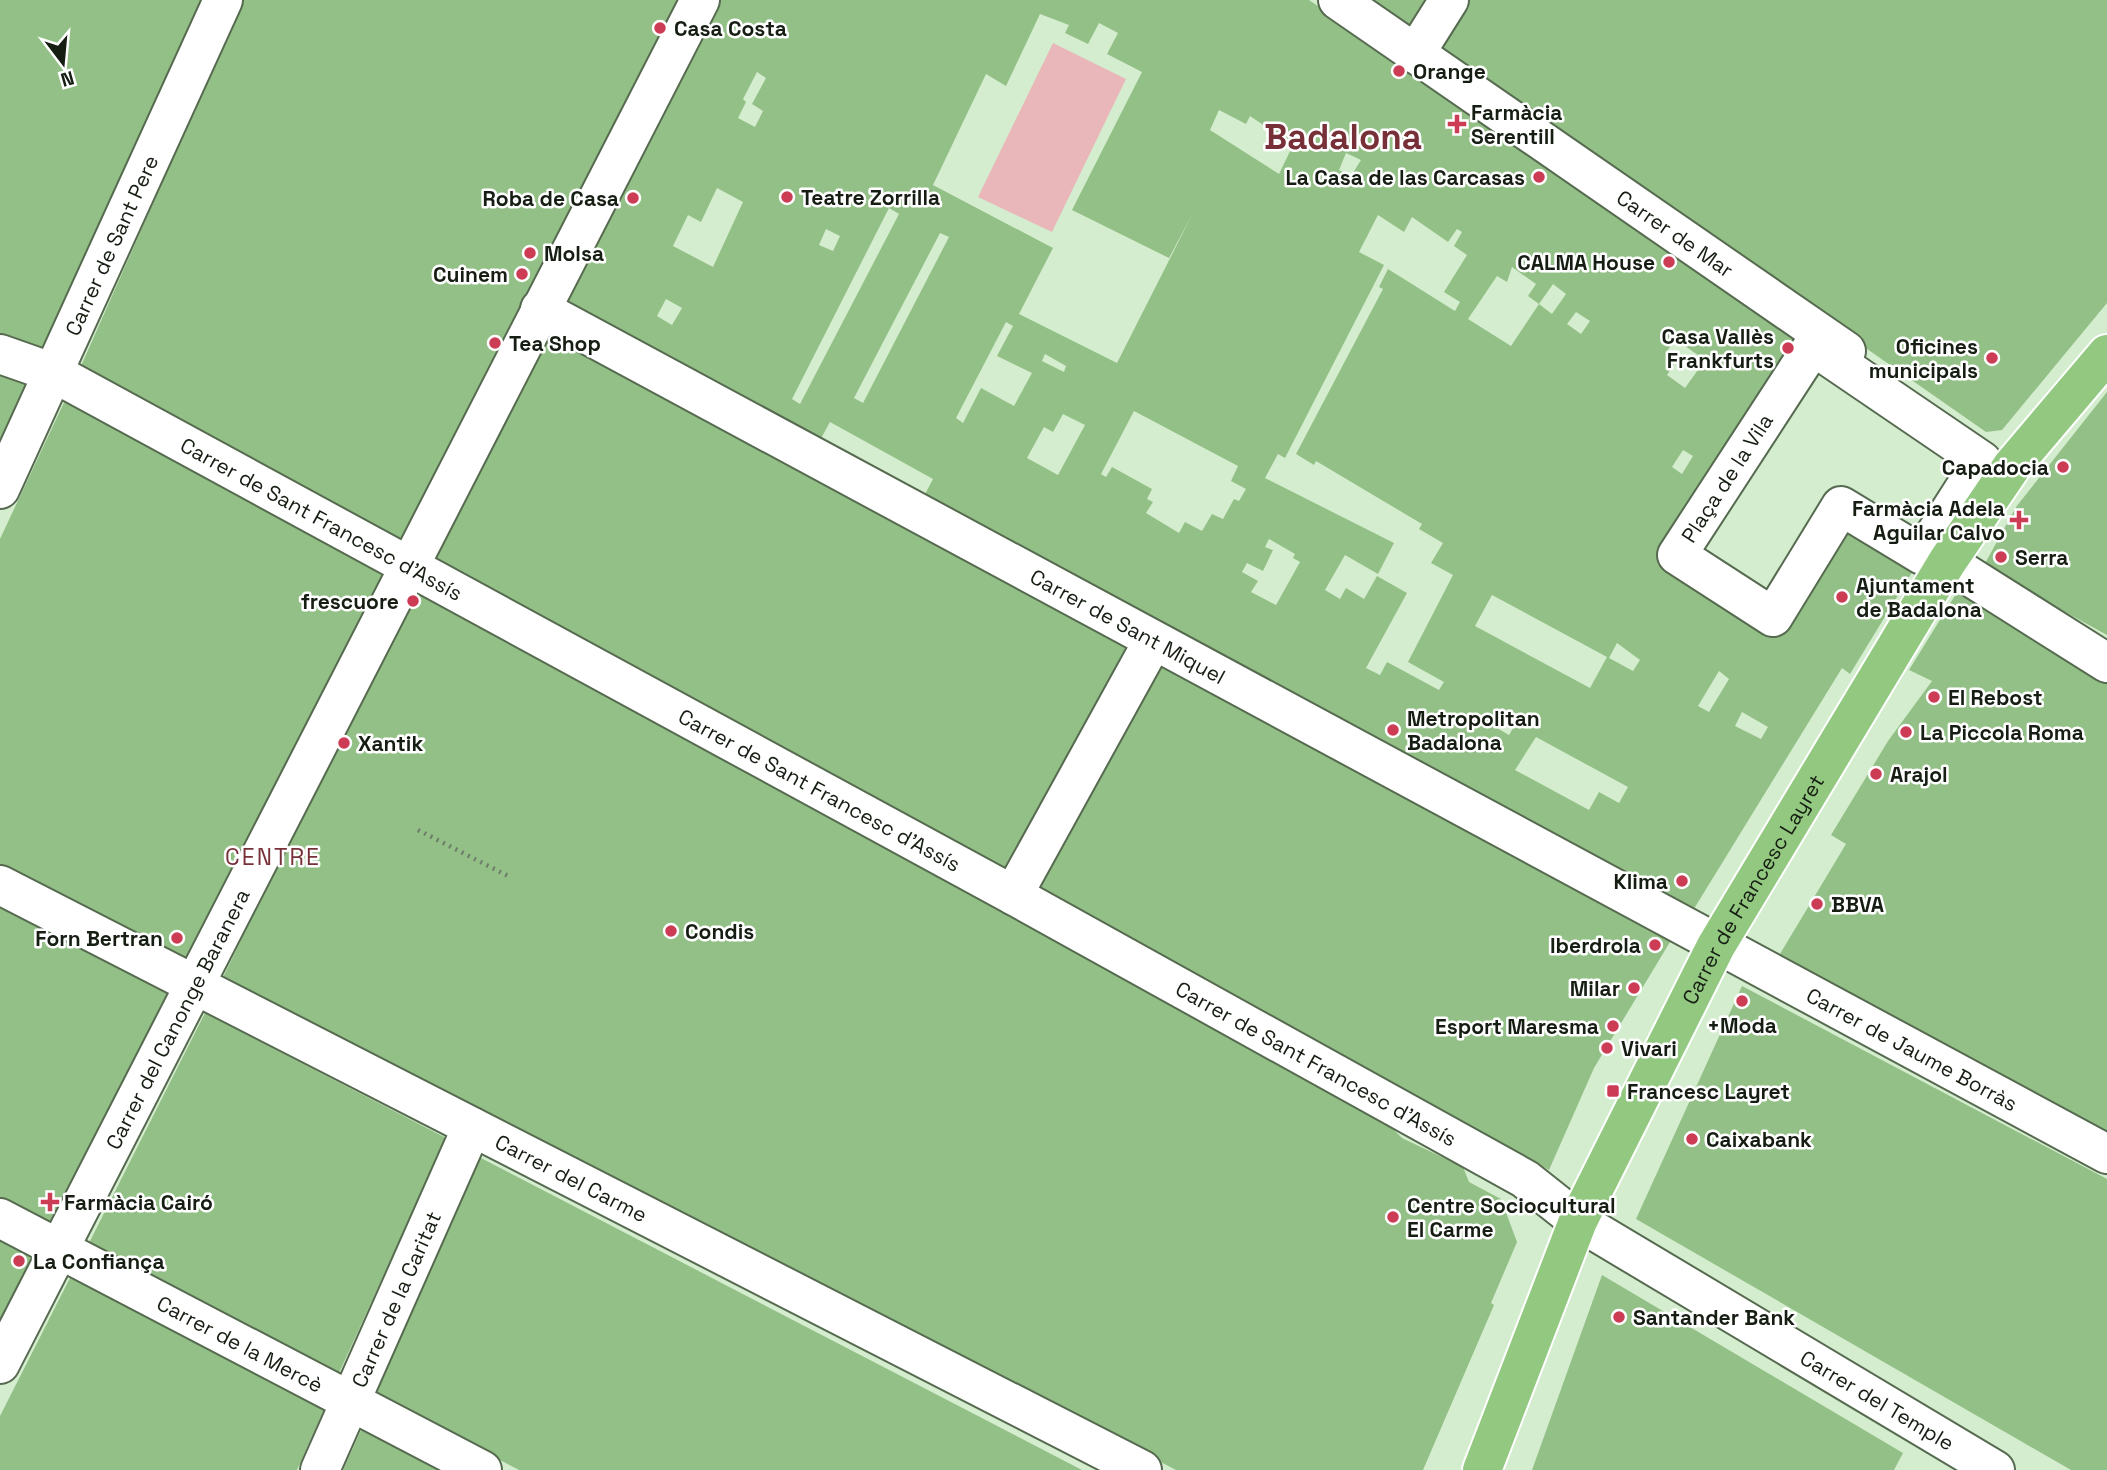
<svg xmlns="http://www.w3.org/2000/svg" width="2107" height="1470" viewBox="0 0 2107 1470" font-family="'Space Grotesk',sans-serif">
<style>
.grass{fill:#e9b7b9}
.building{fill:#93c086;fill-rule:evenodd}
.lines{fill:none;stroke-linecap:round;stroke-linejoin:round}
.minor-casing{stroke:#566a50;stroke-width:42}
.major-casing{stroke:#fff;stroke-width:42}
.path{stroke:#6e7d6a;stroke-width:4.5;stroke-dasharray:2 5;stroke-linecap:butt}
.minor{stroke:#fff;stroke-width:38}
.major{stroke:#92c87f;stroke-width:38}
.poi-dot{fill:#cc3c54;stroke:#fff;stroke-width:2.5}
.labels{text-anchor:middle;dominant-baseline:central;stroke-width:5;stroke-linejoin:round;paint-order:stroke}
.poi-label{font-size:21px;font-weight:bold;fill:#161e13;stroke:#fff;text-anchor:start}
.street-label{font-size:21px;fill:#161e13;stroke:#fff}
.neighbourhood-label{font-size:23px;letter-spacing:2px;fill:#772f38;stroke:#fff}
.town-label{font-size:35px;font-weight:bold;fill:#772f38;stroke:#fff}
</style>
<rect width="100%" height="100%" fill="#d5edcf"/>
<!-- grass -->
<path class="grass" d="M1053,43L1126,79L1052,232L978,197Z"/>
<!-- building -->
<path class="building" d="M0,0H204L39,358L0,340Z
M243,0H681L400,542L81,366Z
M720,0H1309L1811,338L1677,555L1774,617L1841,506L1922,556L1850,674L1842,668L1692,912L923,498L933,479L830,422L819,442L562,304ZM1040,14L1069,25L1065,33L1088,44L1099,23L1118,33L1107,54L1142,72L1072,210L1169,258L1193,213L1117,363L1019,314L1053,248L933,185L986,74L1006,86ZM757,72L766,78L752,104L763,111L755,127L738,118L746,102L743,99ZM1219,110L1246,124L1250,116L1293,145L1279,174L1210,130ZM1346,153L1361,160L1351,176L1339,170ZM717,188L743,202L713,267L673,246L688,215L701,222ZM889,208L899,214L800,404L792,399ZM1378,215L1404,232L1412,217L1448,242L1457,229L1462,232L1454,246L1467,255L1444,292L1460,302L1455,311L1388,269L1379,287L1383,289L1296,454L1314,465L1316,461L1422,524L1419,529L1443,543L1431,563L1453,575L1408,662L1444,682L1439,690L1387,662L1380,675L1366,668L1407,593L1377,576L1364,599L1346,588L1340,599L1325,590L1345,555L1378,574L1394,543L1265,478L1278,454L1285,458L1384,265L1359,252ZM826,229L840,236L833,251L819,245ZM940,233L949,237L863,403L854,398ZM1512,267L1536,284L1528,296L1539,304L1553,284L1566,294L1552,314L1539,304L1511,346L1468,319L1497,276L1507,282ZM666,299L682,308L672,325L657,316ZM1576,312L1590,321L1581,334L1567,324ZM1006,322L1013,326L997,356L1032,373L1014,406L981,388L963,423L956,418ZM1675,339L1705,360L1685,388L1667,375L1677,360L1666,353ZM1045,354L1066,366L1064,372L1042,361ZM1134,411L1238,466L1231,481L1246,489L1239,501L1234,499L1223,519L1212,514L1202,531L1185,522L1179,533L1146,513L1153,502L1147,499L1152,489L1112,467L1106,477L1101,474ZM1063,414L1085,425L1058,475L1027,458L1044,427L1053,432ZM1683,450L1693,456L1682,474L1672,467ZM1269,539L1295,554L1293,558L1300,562L1276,605L1251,592L1258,581L1242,572L1247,563L1263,571L1273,550L1265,547ZM1492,595L1607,657L1590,688L1475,626ZM1617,643L1640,660L1633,671L1609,658ZM1719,671L1729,679L1709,712L1698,706ZM1742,712L1768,727L1761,739L1735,726ZM1507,714L1518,720L1509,735L1497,728ZM1536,737L1628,787L1619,803L1599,792L1589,810L1515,770Z
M1367,0H1425L1408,28Z
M1465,0H2107V303L2002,430L1986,432L1435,47Z
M548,330L1128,643L1006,871L431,557Z
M0,368L28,381L0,440Z
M2107,392V635L1983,567L2016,507Z
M67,396L388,569L189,961L0,865V539Z
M417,586L1385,1121L1402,1138L1463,1167L1469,1182L1501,1199L1517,1242L1491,1303L1494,1305L1423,1470H1176L223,977Z
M1959,589L2107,677V1134L1777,959L1846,844L1831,835L1888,741L1932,681L1909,670Z
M1154,657L1673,937L1594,1068L1549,1170L1032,888Z
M0,908L171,995L53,1225L0,1198Z
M1742,986L2107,1179V1470H2071L1636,1219Z
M205,1013L446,1138L339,1373L89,1243Z
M479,1157L1082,1470H519L374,1394Z
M0,1236L39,1256L0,1332Z
M72,1274L325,1407L297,1470H0V1416Z
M1602,1275L1903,1453L1894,1470H1532Z
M362,1428L442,1470H343Z"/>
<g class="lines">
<defs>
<g id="minor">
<path id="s1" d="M1338,0L1846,351"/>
<path d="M1415,54L1449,0"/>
<path id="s2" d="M540,309L2107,1154"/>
<path d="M1813,346L1982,461L1922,555L1841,506L1773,617L1677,555Z"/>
<path id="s3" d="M0,354L54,373L1013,895L1525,1179L1578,1221L1995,1470"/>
<path id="s4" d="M0,489L223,0"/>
<path d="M1947,562L2107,663"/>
<path id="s5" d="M0,885L1142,1470"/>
<path d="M1013,895L1153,641"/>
<path id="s6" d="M0,1218L482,1470"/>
<path id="s7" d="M0,1364L700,0"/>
<path id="s8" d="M320,1470L472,1127"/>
</g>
<g id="major">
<path id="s9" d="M1482,1470L1578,1221L1716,946L1947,562L2012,466L2107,354"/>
</g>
</defs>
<!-- minor casing -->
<use href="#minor" class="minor-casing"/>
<!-- major casing -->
<use href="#major" class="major-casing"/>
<!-- path -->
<path class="path" d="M418,830L510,877"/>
<!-- minor -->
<use href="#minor" class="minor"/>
<!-- major -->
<use href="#major" class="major"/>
</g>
<!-- markers -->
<g class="poi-dot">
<circle cx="660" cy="28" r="7"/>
<circle cx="1399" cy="71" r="7"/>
<path d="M1453.5 113.5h7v7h7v7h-7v7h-7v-7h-7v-7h7z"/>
<circle cx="1539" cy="177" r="7"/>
<circle cx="787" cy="197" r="7"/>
<circle cx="633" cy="198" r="7"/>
<circle cx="530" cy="253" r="7"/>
<circle cx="1669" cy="262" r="7"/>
<circle cx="522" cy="274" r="7"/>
<circle cx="495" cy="343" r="7"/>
<circle cx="1788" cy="348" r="7"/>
<circle cx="1992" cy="358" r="7"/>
<circle cx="2063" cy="467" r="7"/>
<path d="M2015.5 509.5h7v7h7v7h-7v7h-7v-7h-7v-7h7z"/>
<circle cx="2001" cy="557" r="7"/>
<circle cx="1842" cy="597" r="7"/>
<circle cx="413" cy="601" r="7"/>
<circle cx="1934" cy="697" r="7"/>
<circle cx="1393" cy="730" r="7"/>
<circle cx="1906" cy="732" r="7"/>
<circle cx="344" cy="743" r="7"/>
<circle cx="1876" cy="774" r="7"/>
<circle cx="1682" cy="881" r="7"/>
<circle cx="1817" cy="904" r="7"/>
<circle cx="671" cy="931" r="7"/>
<circle cx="177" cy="938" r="7"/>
<circle cx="1655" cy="945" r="7"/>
<circle cx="1634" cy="988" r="7"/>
<circle cx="1742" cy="1001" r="7"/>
<circle cx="1613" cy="1026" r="7"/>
<circle cx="1607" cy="1048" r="7"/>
<rect x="1606" y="1084" width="14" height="14" rx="3.5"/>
<circle cx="1692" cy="1139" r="7"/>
<path d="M46.5 1191.5h7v7h7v7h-7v7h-7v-7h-7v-7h7z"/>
<circle cx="1393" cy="1217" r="7"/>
<circle cx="19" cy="1261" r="7"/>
<circle cx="1619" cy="1317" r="7"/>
</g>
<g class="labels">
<!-- poi labels -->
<g class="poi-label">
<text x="674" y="28">Casa Costa</text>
<text x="1413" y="71">Orange</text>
<text x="1471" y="112">Farmàcia<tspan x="1471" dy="24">Serentill</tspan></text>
<text x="1525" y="177" text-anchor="end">La Casa de las Carcasas</text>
<text x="801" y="197">Teatre Zorrilla</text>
<text x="619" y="198" text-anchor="end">Roba de Casa</text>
<text x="544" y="253">Molsa</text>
<text x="1655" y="262" text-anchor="end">CALMA House</text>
<text x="508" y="274" text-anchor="end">Cuinem</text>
<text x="1774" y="336" text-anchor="end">Casa Vallès<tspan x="1774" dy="24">Frankfurts</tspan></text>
<text x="509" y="343">Tea Shop</text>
<text x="1978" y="346" text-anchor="end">Oficines<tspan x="1978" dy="24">municipals</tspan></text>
<text x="2049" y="467" text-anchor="end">Capadocia</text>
<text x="2005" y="508" text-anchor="end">Farmàcia Adela<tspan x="2005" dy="24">Aguilar Calvo</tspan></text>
<text x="2015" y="557">Serra</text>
<text x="1856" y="585">Ajuntament<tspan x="1856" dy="24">de Badalona</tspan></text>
<text x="399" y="601" text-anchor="end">frescuore</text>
<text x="1948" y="697">El Rebost</text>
<text x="1407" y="718">Metropolitan<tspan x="1407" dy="24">Badalona</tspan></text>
<text x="1920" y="732">La Piccola Roma</text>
<text x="358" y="743">Xantik</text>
<text x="1890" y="774">Arajol</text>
<text x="1668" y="881" text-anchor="end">Klima</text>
<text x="1831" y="904">BBVA</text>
<text x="685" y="931">Condis</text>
<text x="163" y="938" text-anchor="end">Forn Bertran</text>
<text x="1641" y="945" text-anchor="end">Iberdrola</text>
<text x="1620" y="988" text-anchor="end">Milar</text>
<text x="1742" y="1025" text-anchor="middle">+Moda</text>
<text x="1599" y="1026" text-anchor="end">Esport Maresma</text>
<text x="1621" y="1048">Vivari</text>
<text x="1627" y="1091">Francesc Layret</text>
<text x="1706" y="1139">Caixabank</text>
<text x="64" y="1202">Farmàcia Cairó</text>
<text x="1407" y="1205">Centre Sociocultural<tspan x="1407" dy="24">El Carme</tspan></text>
<text x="33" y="1261">La Confiança</text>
<text x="1633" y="1317">Santander Bank</text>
</g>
<!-- street labels -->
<g class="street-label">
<text stroke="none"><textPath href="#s1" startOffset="410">Carrer de Mar</textPath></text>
<text stroke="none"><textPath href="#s4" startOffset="268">Carrer de Sant Pere</textPath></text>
<text transform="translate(1727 478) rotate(-57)">Plaça de la Vila</text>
<text stroke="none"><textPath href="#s3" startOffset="362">Carrer de Sant Francesc d'Assís</textPath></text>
<text stroke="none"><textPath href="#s2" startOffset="668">Carrer de Sant Miquel</textPath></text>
<text stroke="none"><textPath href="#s3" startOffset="929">Carrer de Sant Francesc d'Assís</textPath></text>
<text stroke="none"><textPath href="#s9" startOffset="642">Carrer de Francesc Layret</textPath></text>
<text stroke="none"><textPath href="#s7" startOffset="388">Carrer del Canonge Baranera</textPath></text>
<text stroke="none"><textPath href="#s2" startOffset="1559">Carrer de Jaume Borràs</textPath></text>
<text stroke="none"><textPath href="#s3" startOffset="1496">Carrer de Sant Francesc d'Assís</textPath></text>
<text stroke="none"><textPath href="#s5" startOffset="642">Carrer del Carme</textPath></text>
<text stroke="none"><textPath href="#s8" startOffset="187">Carrer de la Caritat</textPath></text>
<text stroke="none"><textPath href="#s6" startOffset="271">Carrer de la Mercè</textPath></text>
<text stroke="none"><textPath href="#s3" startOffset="2151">Carrer del Temple</textPath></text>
</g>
<!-- neighbourhood labels -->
<g class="neighbourhood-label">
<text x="273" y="857">CENTRE</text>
</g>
<!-- town labels -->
<g class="town-label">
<text x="1343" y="137">Badalona</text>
</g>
</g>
<!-- north arrow -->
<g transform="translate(63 63) rotate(164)" stroke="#ffffff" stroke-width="5" paint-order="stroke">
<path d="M0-5L12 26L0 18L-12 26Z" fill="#161e13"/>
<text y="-10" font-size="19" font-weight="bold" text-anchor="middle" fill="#161e13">N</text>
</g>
</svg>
